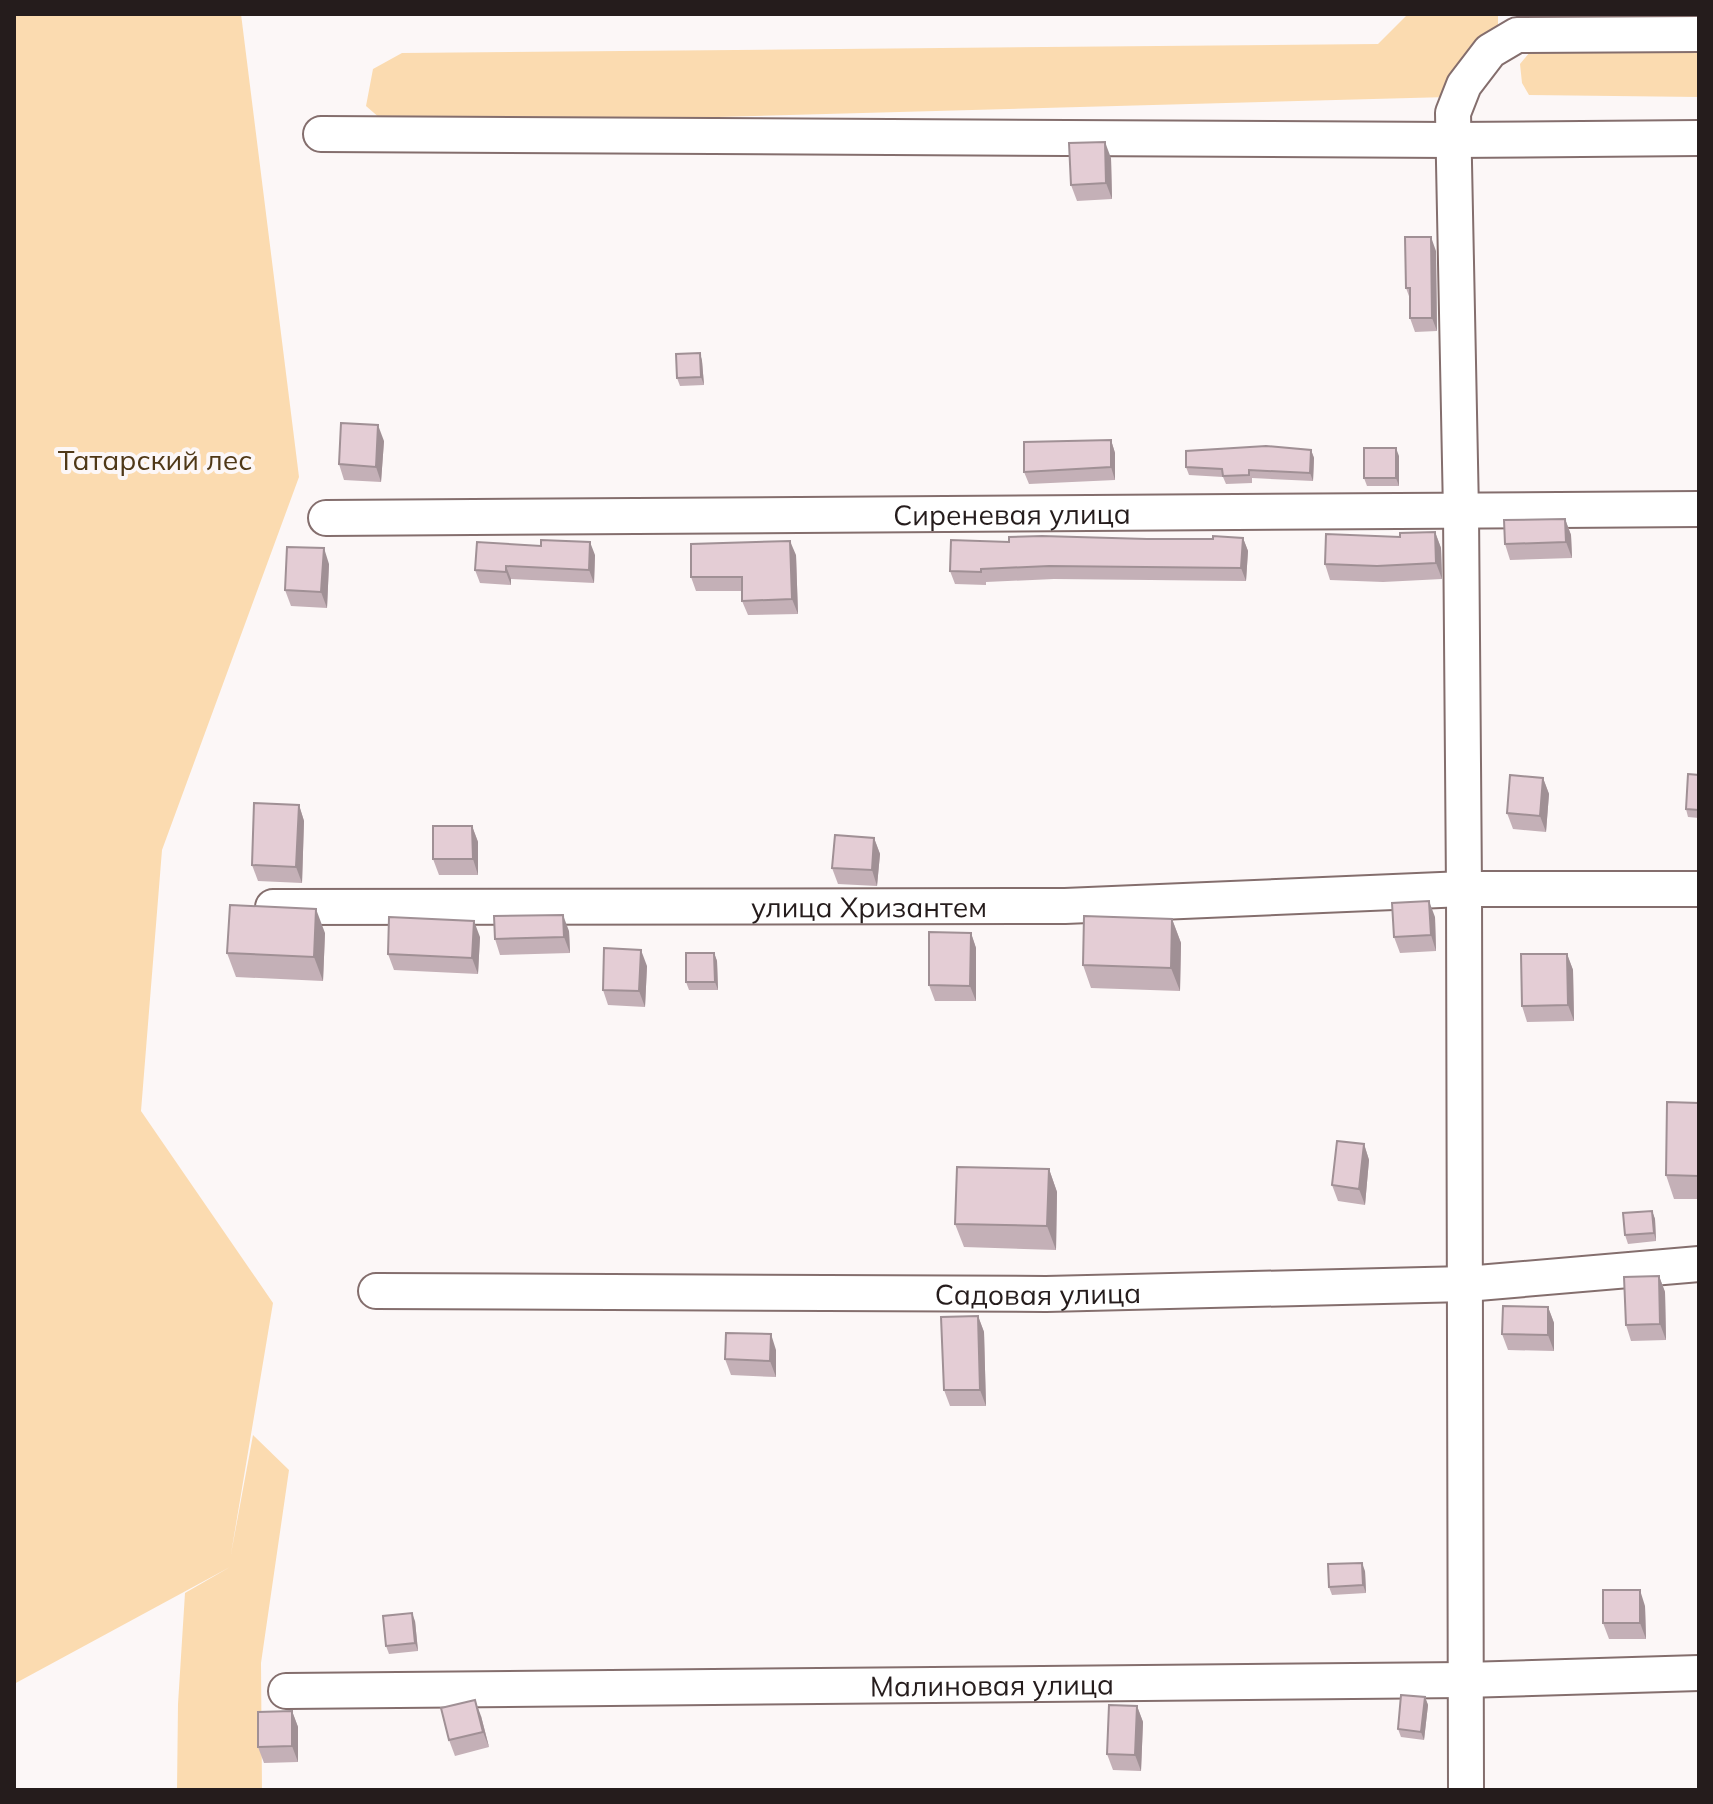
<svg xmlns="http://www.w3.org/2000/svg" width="1713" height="1804" viewBox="0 0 1713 1804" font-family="Mulish,sans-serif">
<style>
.green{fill:#fbdbb0}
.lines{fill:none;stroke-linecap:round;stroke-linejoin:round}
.minor-casing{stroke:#846e6d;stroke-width:38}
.minor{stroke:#fff;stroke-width:34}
.wall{fill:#c4b0b7}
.shaded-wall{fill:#a09095}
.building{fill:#e4cdd5;stroke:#a09095;stroke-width:2}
.labels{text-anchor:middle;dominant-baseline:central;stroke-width:8;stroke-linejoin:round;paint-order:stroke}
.park-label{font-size:28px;fill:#4f3817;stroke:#fcf7f7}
.street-label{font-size:28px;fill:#251c1c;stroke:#fcf7f7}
</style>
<rect width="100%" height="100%" fill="#fcf7f7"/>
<!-- green -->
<path class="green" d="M14,14H241L299,477L162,850L141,1111L273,1303L231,1554L253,1435L289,1470L261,1663L262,1790H177L178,1704L185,1593L230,1567L14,1684Z
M1408,14H1498V29L1448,97L389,126L366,106L373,69L402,53L1378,44Z
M1534,47L1699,48V97L1529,95L1522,83L1520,64Z"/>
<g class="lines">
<defs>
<g id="minor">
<path d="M321,134L1452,140L1699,138"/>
<path id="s1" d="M326,518L1699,509"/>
<path id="s2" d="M273,907L1065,906L1464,889H1699"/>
<path id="s3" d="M376,1291L1046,1294L1466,1284L1699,1264"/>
<path id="s4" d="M286,1691L1464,1680L1699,1673"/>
<path d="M1466,1790L1464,889L1461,512L1453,113L1464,85L1490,51L1517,35L1699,34"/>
</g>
</defs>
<!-- minor casing -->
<use href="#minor" class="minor-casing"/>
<!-- minor -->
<use href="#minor" class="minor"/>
</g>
<!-- wall -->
<path class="wall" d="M1111,158L1112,199L1077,201L1071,185Z
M1436,251L1437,331L1415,332L1410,318V299L1406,288Z
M700,353L702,361L704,385L680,386L677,378Z
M1111,440L1115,453V480L1029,484L1024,472Z
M384,441L381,482L344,480L339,464Z
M1311,450L1314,458L1313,481L1252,478V483L1226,484L1223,477L1189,475L1186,467Z
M1399,456V486H1367L1364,478Z
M1565,519L1571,535L1572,558L1510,560L1505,544Z
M1435,532L1441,548L1442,579L1383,582L1330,580L1325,564L1400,537Z
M1243,538L1248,551L1246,581L1054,579L986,582V585L955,584L950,571L1009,542L1147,539H1213Z
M595,555L594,583L511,579V585L480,583L475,570Z
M796,555L798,614L748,615L742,601V591H696L691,577Z
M329,564L327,608L291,606L285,590Z
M1699,775V818L1688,817L1686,809Z
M1543,778L1549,794L1546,832L1513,829L1507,813Z
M299,805L304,821L302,883L258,881L252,865Z
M472,826L478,842V875H439L433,859Z
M874,838L880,854L877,886L838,884L832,868Z
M1435,917L1436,951L1400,953L1394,937Z
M1172,919L1181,943L1180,991L1091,988L1083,965Z
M569,931L570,953L500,955L495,939Z
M325,933L323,981L236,977L227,953Z
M971,933L976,948V1001H935L929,985Z
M480,937L478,974L394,970L388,954Z
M714,953L717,961L718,990H689L686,982Z
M1567,954L1573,970L1574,1021L1527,1022L1522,1006Z
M647,966L645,1007L608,1005L603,990Z
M1699,1103V1199H1674L1666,1175Z
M1364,1144L1369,1160L1365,1205L1338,1201L1332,1185Z
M1049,1169L1057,1192L1056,1250L964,1247L955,1224Z
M1652,1211L1655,1219L1656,1241L1628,1244L1625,1235Z
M1659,1276L1665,1292L1666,1340L1631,1341L1626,1325Z
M1548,1307L1554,1323V1351L1508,1350L1502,1334Z
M978,1316L984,1332L986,1406H950L944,1390Z
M776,1350V1377L731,1375L725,1359Z
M1365,1571L1366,1593L1332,1595L1329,1587Z
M1645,1606L1646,1639H1609L1603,1623Z
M415,1621L418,1651L389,1654L386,1646Z
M1425,1697L1428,1705L1424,1740L1401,1737L1398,1729Z
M1137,1706L1143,1722L1141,1771L1113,1770L1107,1754Z
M292,1711L298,1727V1762L264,1763L258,1747Z
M481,1716L489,1747L455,1756L449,1740Z"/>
<!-- shaded-wall -->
<path class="shaded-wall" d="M1105,142L1111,158L1112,199L1106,183Z
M1431,237L1436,251L1437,331L1432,318Z
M700,353L702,361L704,385L701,377Z
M378,425L384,441L381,482L376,467Z
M1111,440L1115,453V480L1111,467Z
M1396,448L1399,456V486L1396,478Z
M1311,450L1314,458L1313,481L1310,473Z
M1565,519L1571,535L1572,558L1566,542Z
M1435,532L1441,548L1442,579L1436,563Z
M1243,538L1248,551L1246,581L1241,568Z
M790,541L796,555L798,614L792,599Z
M590,542L595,555L594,583L589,570Z
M324,548L329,564L327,608L321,592Z
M506,566L511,579V585L506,572Z
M1543,778L1549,794L1546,832L1540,816Z
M299,805L304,821L302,883L296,867Z
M472,826L478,842V875L473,859Z
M874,838L880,854L877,886L872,870Z
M1429,901L1435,917L1436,951L1431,935Z
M316,909L325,933L323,981L314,957Z
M563,915L569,931L570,953L564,937Z
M1172,919L1181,943L1180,991L1171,968Z
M474,921L480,937L478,974L472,958Z
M971,933L976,948V1001L970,986Z
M641,950L647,966L645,1007L639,991Z
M714,953L717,961L718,990L715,982Z
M1567,954L1573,970L1574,1021L1568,1005Z
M1364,1144L1369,1160L1365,1205L1359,1189Z
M1049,1169L1057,1192L1056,1250L1047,1226Z
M1652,1211L1655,1219L1656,1241L1654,1233Z
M1659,1276L1665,1292L1666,1340L1660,1324Z
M1548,1307L1554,1323V1351L1548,1335Z
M978,1316L984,1332L986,1406L980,1390Z
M771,1334L776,1350V1377L770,1361Z
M1362,1563L1365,1571L1366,1593L1363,1585Z
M1640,1590L1645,1606L1646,1639L1640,1623Z
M412,1613L415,1621L418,1651L415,1643Z
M1425,1697L1428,1705L1424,1740L1421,1732Z
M475,1700L481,1716L489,1747L483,1732Z
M1137,1706L1143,1722L1141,1771L1135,1755Z
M292,1711L298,1727V1762L292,1746Z"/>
<!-- building -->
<path class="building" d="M1105,142L1106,183L1071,185L1069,143Z
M1405,237H1431L1432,318H1410V288H1406Z
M700,353L701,377L677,378L676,354Z
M341,423L378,425L376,467L339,464Z
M1111,440V467L1024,472V442Z
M1266,446L1311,450L1310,473L1249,470V475L1223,476L1222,469L1186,467V451Z
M1364,448H1396V478H1364Z
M1565,519L1566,542L1505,544L1504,520Z
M1435,532L1436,563L1377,566L1325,564L1326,534L1400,537V533Z
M1042,536L1147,539H1213V536L1243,538L1241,568L1049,566L981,569V572L950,571L951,540L1009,542V537Z
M541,540L590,542L589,570L506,566V572L475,570L477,542L541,546Z
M790,541L792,599L742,601V577H691V544Z
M287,547L324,548L321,592L285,590Z
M1688,774L1699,775V810L1686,809Z
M1510,775L1543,778L1540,816L1507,813Z
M254,803L299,805L296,867L252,865Z
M433,826H472L473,859H433Z
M835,835L874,838L872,870L832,868Z
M1429,901L1431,935L1394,937L1392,903Z
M230,905L316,909L314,957L227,953Z
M563,915L564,937L495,939L494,916Z
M1084,916L1172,919L1171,968L1083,965Z
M389,917L474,921L472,958L388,954Z
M929,932L971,933L970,986L929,985Z
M604,948L641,950L639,991L603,990Z
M686,953H714L715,982H686Z
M1521,954H1567L1568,1005L1522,1006Z
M1667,1102L1699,1103V1176L1666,1175Z
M1337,1141L1364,1144L1359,1189L1332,1185Z
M957,1167L1049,1169L1047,1226L955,1224Z
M1652,1211L1654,1233L1625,1235L1623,1213Z
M1659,1276L1660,1324L1626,1325L1624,1277Z
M1503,1306L1548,1307V1335L1502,1334Z
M978,1316L980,1390H944L941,1317Z
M726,1333L771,1334L770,1361L725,1359Z
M1362,1563L1363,1585L1329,1587L1328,1564Z
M1603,1590H1640V1623H1603Z
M412,1613L415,1643L386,1646L383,1616Z
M1401,1695L1425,1697L1421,1732L1398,1729Z
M475,1700L483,1732L449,1740L441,1708Z
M1109,1705L1137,1706L1135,1755L1107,1754Z
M292,1711V1746L258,1747V1712Z"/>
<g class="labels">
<!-- park labels -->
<g class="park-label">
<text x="155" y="459">Татарский лес</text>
</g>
<!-- street labels -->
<g class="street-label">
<text stroke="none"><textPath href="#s1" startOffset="686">Сиреневая улица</textPath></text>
<text stroke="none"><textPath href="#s2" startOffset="596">улица Хризантем</textPath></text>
<text stroke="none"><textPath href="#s3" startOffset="662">Садовая улица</textPath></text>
<text stroke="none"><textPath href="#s4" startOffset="706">Малиновая улица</textPath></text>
</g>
</g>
<!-- border -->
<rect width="1713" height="1804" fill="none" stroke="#251c1c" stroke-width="32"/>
</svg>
